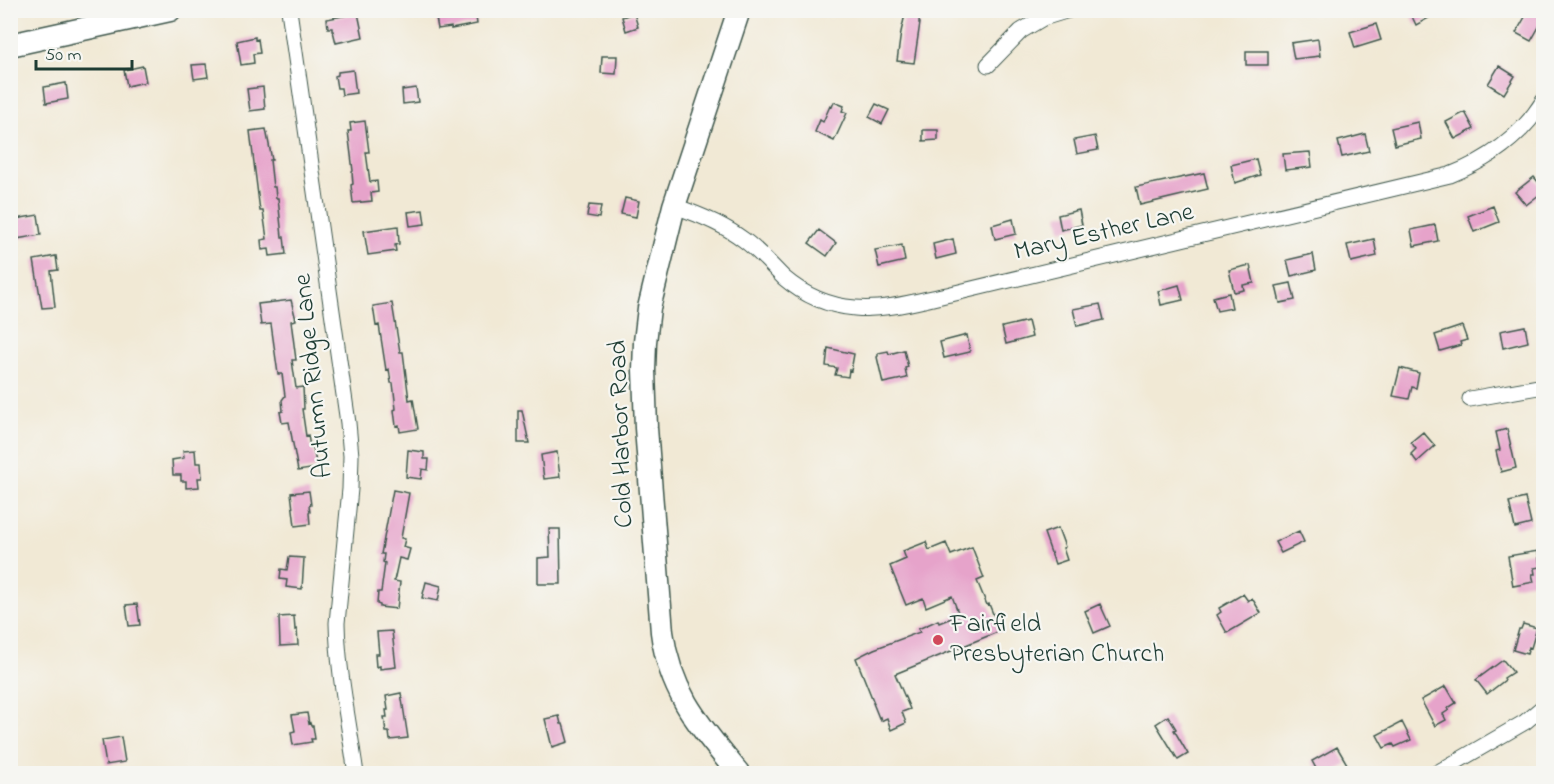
<svg xmlns="http://www.w3.org/2000/svg" width="1554" height="784" viewBox="0 0 1554 784" font-family="'Indie Flower',sans-serif">
<style>
.building{fill:#e6a3ca}
.lines{fill:none;stroke-linecap:round;stroke-linejoin:round}
.street-casing{stroke:#3e574c;stroke-width:17}
.secondary-casing{stroke:#3e574c;stroke-width:25}
.street{stroke:#fff;stroke-width:15}
.secondary{stroke:#fff;stroke-width:22}
.poi-dot{fill:#d1495b;stroke:#f6f6f2;stroke-width:2}
.labels{text-anchor:middle;dominant-baseline:central;stroke-width:4.5;stroke-linejoin:round;paint-order:stroke}
.street-label{font-size:26px;fill:#1f3d34;stroke:#f6f6f2}
.poi-label{font-size:26px;fill:#1f3d34;stroke:#f6f6f2;text-anchor:start}
</style>
<rect width="100%" height="100%" fill="#f6f6f2"/>
<filter id="ink" filterUnits="userSpaceOnUse"><feTurbulence type="fractalNoise" baseFrequency=".0167" numOctaves="2"/><feDisplacementMap in="SourceGraphic" scale="12" xChannelSelector="R" yChannelSelector="G"/><feConvolveMatrix kernelMatrix="1 2 1 2 8 2 1 2 1" color-interpolation-filters="sRGB"/></filter>
<filter id="wash" filterUnits="userSpaceOnUse"><feTurbulence type="fractalNoise" baseFrequency=".008" numOctaves="4" result="noise"/><feDisplacementMap in="SourceGraphic" scale="24" xChannelSelector="R" yChannelSelector="G"/><feGaussianBlur stdDeviation="1.35" result="paint"/><feColorMatrix in="noise" values="0 0 0 0 0 0 0 0 0 0 0 0 0 0 0 0 0 1.4 0 .05"/><feComposite in="paint" operator="in"/></filter>
<g filter="url(#wash)">
<rect width="100%" height="100%" fill="#f1e9d5"/>
<g id="blocks">
<!-- building -->
<path class="building" d="M441,10H450L451,13L464,10H475L477,24L451,29V27L438,29L435,12Z
M906,10H920L919,23H920L914,63L897,61L901,32Z
M1409,10H1443L1416,25Z
M1529,10H1544V18L1531,41L1516,33Z
M358,13L363,37L336,43L333,31H332V28H328L327,19Z
M634,13L638,27L626,31L622,17Z
M1376,24L1381,40L1355,48L1350,32Z
M255,37V40L258,39L260,53L253,54L254,63L241,65L237,41Z
M1318,39L1320,56L1294,59L1291,43Z
M1246,51H1268V65H1246Z
M602,56H617L616,74L601,73Z
M206,64L208,77L194,79L192,65Z
M143,66L146,82L127,86L124,70Z
M1499,66L1515,76L1504,94L1488,84Z
M353,70L356,93L342,95L341,88H337L335,76L338,75V72Z
M66,83L68,99L46,103L44,87Z
M263,87L265,109L250,111L247,89Z
M416,88L418,102L403,104L402,90Z
M834,102L844,106L842,111L847,113L834,141L815,132L820,120L823,122L830,106L832,107Z
M876,104L889,110L882,124L869,117Z
M1465,112L1474,129L1455,139L1446,122Z
M365,121L369,152H366L370,182L377,181L378,192L371,193L372,201L353,203L351,185L353,184L352,172L353,171L348,131H351L350,123Z
M1418,122L1421,139L1395,145L1391,128Z
M266,129L272,160H270L273,187H275L276,198H278L282,237H284L286,254L270,256L269,249L262,250L261,240L267,239L263,211H260L250,131Z
M923,130H938V140L923,141Z
M1365,134L1369,151L1342,157L1338,141Z
M1095,136L1098,150L1077,154L1074,140Z
M1310,152L1312,167L1285,170L1283,154Z
M1256,159L1260,175L1235,183L1231,165Z
M1204,173L1208,189L1140,205L1136,187Z
M1534,177L1544,189V191L1526,205L1515,192Z
M625,198L639,201L636,217L621,214Z
M589,205L601,206L599,218L587,216Z
M1493,206L1499,222L1474,232L1468,216Z
M423,210L425,224L410,226L408,212Z
M1079,210L1082,225L1061,230L1058,215Z
M38,215L41,235L10,240V220Z
M1013,219L1016,234L995,239L992,225Z
M1435,225L1438,241L1414,246L1411,230Z
M398,226L399,244L395,245L396,251L368,255L364,231Z
M819,230L836,243L827,256L809,243Z
M953,239L956,254L936,259L933,244Z
M1374,239L1377,256L1351,262L1347,245Z
M902,245L905,261L879,267L875,250Z
M1313,254L1316,270L1291,276L1287,260Z
M56,256L58,270L51,271L55,307L42,308L34,260Z
M1250,265L1254,283L1243,285L1244,290L1234,292L1229,270Z
M1291,283L1295,300L1280,303L1276,286Z
M1179,285L1183,300L1161,305L1158,291Z
M1229,293L1232,308L1217,311L1213,297Z
M291,300L296,320L291,321L296,360H292L296,388L303,387L304,409H302L306,436L308,435L310,447H313L317,468L298,471L289,422L282,423L280,412L283,411L282,400L285,396L282,374H278L271,324L261,325L258,304Z
M392,303L400,352H403L409,400L413,399L418,429L400,432L399,425L396,426L394,410L396,409L393,383H391L389,369L386,370L379,325L376,326L373,306Z
M1100,304L1104,320L1077,326L1073,309Z
M1028,321L1032,337L1006,344L1002,327Z
M1462,326L1467,340L1460,342L1461,345L1440,351L1435,335Z
M1525,326L1528,342L1503,348L1500,331Z
M967,335L970,352L944,358L940,342Z
M828,348L854,354L851,371L849,370L848,377L835,375L837,368L826,366Z
M904,350L908,367L905,368L907,378L883,383L877,357L878,356V353L888,351L889,354Z
M1400,368L1419,373L1416,388L1412,387L1409,399L1393,396Z
M518,410H522L529,443H518Z
M1507,429L1516,468L1501,472L1496,451L1500,450L1496,432Z
M1423,432L1435,446L1417,462L1411,454L1416,449L1411,442Z
M195,450L196,463H201L202,478H198L199,487L186,488V481H181V475H173L172,460L184,458L183,451Z
M408,450L424,452V459H429L428,470L422,469L421,479L406,477Z
M557,452L560,477L544,479L541,455Z
M393,490L409,493L401,538L405,539L403,547L410,549L407,560L399,558L394,581L400,582L397,609L380,607V605L377,604L378,592H381L385,563L383,562L384,554H381Z
M309,491L311,505L309,506L310,512L309,513L310,524L295,526L291,493Z
M1525,498L1531,524L1515,528L1509,502Z
M1058,528L1065,547L1063,548L1067,560L1055,564L1044,533Z
M549,529H560L561,584H538V558L550,557Z
M1299,531L1304,542L1281,553L1275,542Z
M926,542L929,550L946,543L951,555L972,547L984,578L977,581L987,605L989,604L1000,631L895,674L910,709L902,712L906,723L891,730L887,718L881,721L880,717L879,718L873,703H874L856,658L874,649L920,632L918,629L938,620L939,623L959,615L952,596L926,607L923,598L906,605L890,566L906,559L903,551Z
M1538,551L1540,567L1534,568L1535,574H1532L1534,582L1513,586L1508,556Z
M289,557L304,558L302,589L286,587L287,580L280,579L281,569L287,570Z
M426,582L441,586L438,601L422,598Z
M1243,594L1248,601L1252,598L1261,613L1227,633L1217,615L1221,612L1219,608Z
M137,604L140,625L129,626L126,605Z
M1100,604L1110,626L1094,633L1085,611Z
M294,616L295,630L297,629L298,645L280,646L279,617Z
M1523,624L1537,628L1531,648L1529,647L1527,654L1513,650L1519,629H1521Z
M392,631L396,667L380,669V666L376,667L375,654H379L377,632Z
M1503,660L1513,672L1504,678L1505,680L1487,694L1476,680Z
M1446,686L1456,703L1448,708L1449,710L1443,714L1446,720L1435,726L1421,700Z
M401,693L408,738L390,740L389,732H386L384,717H387L386,710H388L386,696Z
M307,713L309,724L310,723L311,726H313L315,739H311L312,742L293,745L291,732L295,731L292,715Z
M559,716L561,724H563L568,742L552,747L545,719Z
M1168,716L1176,729L1174,730L1188,754L1178,760L1156,724Z
M1402,722L1411,740L1395,747L1393,744L1384,748L1377,735Z
M121,737L125,762L106,765L102,740Z
M1337,747L1347,764L1333,774H1319L1312,761Z"/>
</g>
</g>
<g filter="url(#ink)">
<use href="#blocks" fill-opacity="0" stroke="#3e574c" stroke-width="1.5"/>
<g class="lines">
<defs>
<path id="street" d="M289,10L348,423L351,456L350,489L337,623C338,673 349,723 356,774
M988,65L1021,31L1043,18L1069,10
M674,206C698,214 723,224 744,240C759,251 771,265 784,278C804,295 829,306 855,308C887,311 920,300 951,294L1450,175C1488,160 1522,136 1544,100
M1470,399L1544,386
M1435,774L1525,722L1544,706"/>
<path id="secondary" d="M739,10L674,206L649,308L645,342L644,370L646,428L662,632C670,694 701,727 739,774
M10,45L170,10"/>
</defs>
<!-- street casing -->
<use href="#street" class="street-casing"/>
<!-- secondary casing -->
<use href="#secondary" class="secondary-casing"/>
<!-- street -->
<use href="#street" class="street"/>
<!-- secondary -->
<use href="#secondary" class="secondary"/>
</g>
</g>
<!-- markers -->
<circle class="poi-dot" cx="938" cy="640" r="6"/>
<g class="labels">
<!-- street labels -->
<g class="street-label">
<text transform="translate(1104 233) rotate(-13)">Mary Esther Lane</text>
<text transform="translate(314 376) rotate(-96)">Autumn Ridge Lane</text>
<text transform="translate(622 434) rotate(-92)">Cold Harbor Road</text>
</g>
<!-- poi labels -->
<g class="poi-label">
<text x="950" y="625">Fairfield<tspan x="950" dy="30">Presbyterian Church</tspan></text>
</g>
</g>
<!-- margin -->
<rect width="1554" height="784" fill="none" stroke="#f6f6f2" stroke-width="36"/>
<!-- scale -->
<path d="M36 60v9h96v-9" fill="none" stroke="#1f3d34" stroke-width="3"/>
<text x="45" y="60" font-size="18" fill="#1f3d34" stroke="#f6f6f2" stroke-width="4.5" paint-order="stroke">50 m</text>
</svg>
